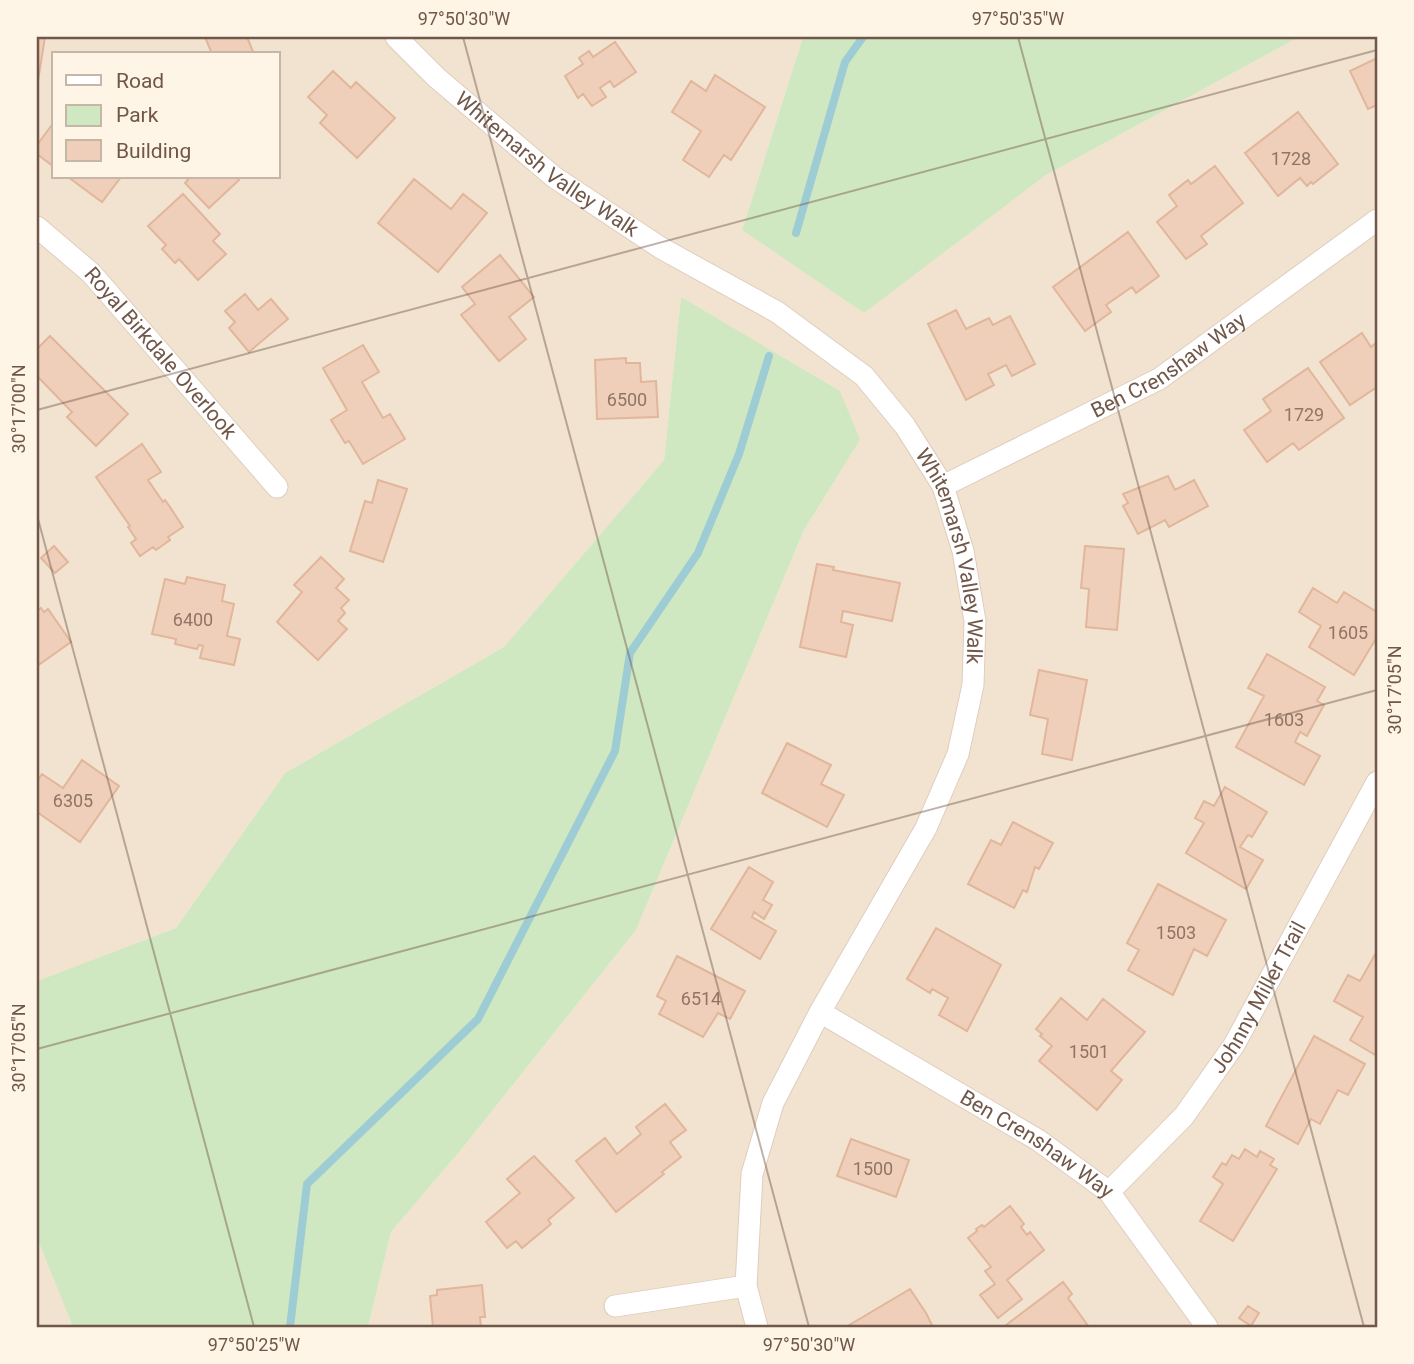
<svg xmlns="http://www.w3.org/2000/svg" width="1414" height="1364" viewBox="0 0 1414 1364" font-family="Roboto,sans-serif">
<style>
.residential{fill:#f2e3d0;fill-rule:evenodd}
.green{fill:#d0e8c1}
.lines{fill:none;stroke-linecap:round;stroke-linejoin:round}
.stream{stroke:#9eccd5;stroke-width:8}
.building{fill:#efcfba;stroke:#e1b69b;stroke-width:2}
.street-casing{stroke:#dfcdbe;stroke-width:23}
.street{stroke:#fff;stroke-width:21}
.ticks{fill:none;stroke:#715749;stroke-width:2;stroke-opacity:0.45}
.labels{text-anchor:middle;dominant-baseline:central;stroke-width:6;stroke-linejoin:round;paint-order:stroke}
.number-label{font-size:18px;fill:#907565}
.street-label{font-size:21px;fill:#715749;stroke:#fef5e7}
.neatline{fill:none;stroke:#715749;stroke-width:2.5}
.ticks-label{font-size:18px;text-anchor:middle;fill:#715749}
</style>
<rect width="100%" height="100%" fill="#fbf1e1"/>
<!-- residential -->
<path class="residential" d="M37,37H803L742,230L864,312L1046,175L1299,37H1377V1327H368L391,1232L465,1145L636,930L804,530L860,440L681,298L664,460L504,647L285,773L176,928L37,981ZM54,54H278V177H54Z
M37,1238L73,1327H37Z"/>
<!-- green -->
<path class="green" d="M803,37H1299L1046,175L864,313L742,230Z
M681,297L840,391L860,440L804,530L636,930L465,1145L391,1232L368,1327H73L37,1238V981L176,928L285,773L504,647L664,460Z"/>
<g class="lines">
<!-- stream -->
<path class="stream" d="M796,233L845,62L863,37
M290,1327L307,1184L478,1019L615,751L630,653L698,553L739,454L769,356"/>
</g>
<!-- building -->
<path class="building" d="M37,37H45L38,81L37,80Z
M205,37H247L254,54H212Z
M615,42L636,72L614,87L610,81L600,88L606,97L592,106L583,94L578,98L565,76L583,64L579,58L589,51L593,57Z
M1377,58V105L1368,109L1350,71Z
M333,71L351,88L356,82L395,118L357,158L320,123L327,115L308,97Z
M715,75L765,107L731,160L724,155L709,177L683,160L701,131L672,112L691,81L706,91Z
M1298,112L1338,164L1313,184L1311,182L1307,186L1300,178L1278,196L1245,153Z
M54,122V167L37,154V145Z
M1215,166L1243,203L1201,236L1207,244L1186,259L1157,222L1177,206L1169,195L1188,180L1191,184Z
M68,177H121L102,202Z
M185,177H236L239,180L209,208L185,183L188,180Z
M414,179L451,209L463,194L487,213L438,272L378,223Z
M183,194L220,234L213,241L226,254L198,280L179,259L175,263L162,249L166,245L148,226Z
M1128,232L1159,276L1136,293L1132,287L1106,305L1111,312L1085,331L1053,287Z
M500,255L534,297L509,317L526,339L499,361L461,315L475,304L462,287Z
M245,294L258,310L271,299L288,319L249,352L229,328L235,322L225,311Z
M956,310L966,329L989,318L993,325L1010,316L1035,364L1012,376L1006,365L988,374L994,385L966,400L928,324Z
M1362,333L1371,347L1377,342V387L1350,405L1320,362Z
M50,336L128,414L96,446L67,417L72,412L37,376V349Z
M363,345L379,372L362,382L383,418L390,414L405,439L363,464L349,441L345,443L331,420L347,410L323,368Z
M626,358V363H640L641,382L656,381L658,417L597,419L595,360Z
M1308,368L1344,418L1299,450L1293,443L1267,462L1244,430L1271,411L1263,399Z
M142,444L161,472L148,480L163,502L165,500L170,507L183,527L168,537L170,540L156,550L153,547L140,556L131,543L136,539L128,527L130,526L96,477Z
M1168,476L1175,490L1194,480L1208,506L1169,527L1165,520L1138,534L1123,506L1128,503L1123,494Z
M378,480L407,489L383,562L350,551L365,501L372,503Z
M54,546L68,562L55,573L41,558Z
M1085,546L1124,549L1117,630L1086,627L1089,589L1081,588Z
M321,557L344,579L336,588L349,600L341,608L345,613L338,621L347,629L318,660L277,622L302,592L294,585Z
M817,564L834,567L833,570L900,583L892,621L843,611L841,622L853,625L846,657L800,647Z
M187,577L225,585L222,601L234,604L227,636L240,639L234,665L200,658L203,646L199,645L197,649L175,644L176,639L152,634L165,579L185,584Z
M1313,588L1337,603L1344,592L1377,612V637L1354,675L1309,647L1321,626L1299,612Z
M41,608L44,612L48,609L71,642L37,666V611Z
M1267,654L1325,687L1317,701L1324,705L1308,734L1307,736L1300,732L1295,742L1320,756L1304,785L1236,747L1264,696L1248,688Z
M1039,670L1087,680L1072,760L1042,754L1048,719L1030,715Z
M787,743L831,765L821,784L844,795L827,827L762,793Z
M82,760L119,786L80,842L37,812V781L42,774L63,788Z
M1225,787L1267,812L1252,837L1248,835L1240,847L1263,860L1246,889L1186,853L1204,823L1195,818L1204,801L1214,806Z
M1013,822L1053,843L1039,869L1035,867L1027,892L1023,890L1014,908L968,884L991,840L1001,845Z
M749,867L773,882L763,900L772,905L764,919L754,912L752,917L776,931L760,959L711,929Z
M1158,884L1226,920L1207,956L1194,949L1173,995L1128,970L1139,950L1127,943Z
M936,928L1001,965L967,1031L939,1015L948,998L932,989L930,993L907,979Z
M1377,951V1056L1350,1040L1363,1017L1334,1001L1348,975L1360,981Z
M677,956L745,991L730,1019L718,1013L703,1037L659,1014L666,1001L657,996Z
M1061,998L1087,1020L1103,999L1145,1032L1111,1071L1122,1080L1097,1110L1039,1061L1052,1046L1040,1036L1042,1034L1036,1029Z
M1314,1036L1365,1064L1348,1095L1338,1090L1320,1124L1311,1119L1298,1144L1266,1126Z
M665,1104L686,1130L670,1142L681,1157L662,1172L664,1174L616,1212L576,1161L605,1138L617,1154L641,1134L636,1127Z
M851,1139L909,1160L896,1197L837,1176Z
M1245,1149L1257,1157L1260,1151L1274,1159L1270,1165L1277,1169L1233,1241L1200,1221L1223,1184L1213,1177L1222,1163L1226,1165L1232,1155L1239,1159Z
M534,1156L574,1198L548,1220L551,1224L522,1248L516,1241L507,1248L486,1222L520,1193L507,1179Z
M1010,1206L1024,1224L1021,1227L1027,1235L1030,1232L1044,1250L1007,1280L1022,1299L998,1318L980,1295L995,1284L985,1271L991,1267L968,1238L977,1231L976,1229L982,1225L984,1227Z
M1063,1282L1072,1294L1068,1298L1089,1327H1008L1006,1325Z
M482,1285L485,1317H480L481,1327H433L430,1296L437,1295V1290Z
M910,1289L926,1313L933,1327H846Z
M1248,1306L1259,1313L1251,1326L1239,1318Z"/>
<g class="lines">
<defs>
<g id="street">
<path id="s1" d="M396,37L437,78L554,177L661,248L777,312L864,376L905,426L943,486L963,551L975,621L973,685L958,754L926,828L820,1012L773,1103L752,1174L746,1286L757,1327"/>
<path id="s2" d="M37,227L91,273L277,487"/>
<path id="s3" d="M943,486L1159,379L1377,220"/>
<path id="s4" d="M820,1012L1038,1140L1109,1192L1207,1327"/>
<path id="s5" d="M1109,1192L1184,1116L1234,1045L1377,782"/>
<path d="M615,1306L746,1286"/>
</g>
</defs>
<!-- street casing -->
<use href="#street" class="street-casing"/>
<!-- street -->
<use href="#street" class="street"/>
</g>
<!-- ticks -->
<path class="ticks" d="M463,37L809,1327M1018,37L1364,1327M37,410L1377,50M37,515L254,1327M37,1049L1377,690"/>
<g class="labels">
<!-- number labels -->
<g class="number-label">
<text x="1291" y="158">1728</text>
<text x="627" y="399">6500</text>
<text x="1304" y="414">1729</text>
<text x="193" y="619">6400</text>
<text x="1348" y="632">1605</text>
<text x="1284" y="719">1603</text>
<text x="73" y="800">6305</text>
<text x="1176" y="932">1503</text>
<text x="701" y="998">6514</text>
<text x="1089" y="1051">1501</text>
<text x="873" y="1168">1500</text>
</g>
<!-- street labels -->
<g class="street-label">
<text stroke="none"><textPath href="#s1" startOffset="198">Whitemarsh Valley Walk</textPath></text>
<text stroke="none"><textPath href="#s2" startOffset="177">Royal Birkdale Overlook</textPath></text>
<text stroke="none"><textPath href="#s3" startOffset="256">Ben Crenshaw Way</textPath></text>
<text stroke="none"><textPath href="#s1" startOffset="786">Whitemarsh Valley Walk</textPath></text>
<text stroke="none"><textPath href="#s5" startOffset="247">Johnny Miller Trail</textPath></text>
<text stroke="none"><textPath href="#s4" startOffset="254">Ben Crenshaw Way</textPath></text>
</g>
</g>
<!-- border -->
<rect width="1414" height="1364" fill="none" stroke="#fef5e7" stroke-width="77"/>
<!-- legend -->
<rect x="52" y="52" width="228" height="126" fill="#fef5e7" stroke="#c6b6a8" stroke-width="2"/>
<rect x="66" y="75" width="35" height="10" fill="#ffffff" stroke="#c6b6a8" stroke-width="2"/>
<text x="116" y="88" font-size="21" fill="#715749">Road</text>
<rect x="66" y="105" width="35" height="21" fill="#d0e8c1" stroke="#c6b6a8" stroke-width="2"/>
<text x="116" y="122" font-size="21" fill="#715749">Park</text>
<rect x="66" y="140" width="35" height="21" fill="#efcfba" stroke="#c6b6a8" stroke-width="2"/>
<text x="116" y="158" font-size="21" fill="#715749">Building</text>
<rect x="38" y="38" width="1338" height="1288" class="neatline"/>
<g class="ticks-label">
<text x="464" y="25">97°50'30"W</text>
<text x="1018" y="25">97°50'35"W</text>
<text transform="translate(19 409) rotate(-90)" y="6">30°17'00"N</text>
<text transform="translate(1395 690) rotate(-90)" y="6">30°17'05"N</text>
<text transform="translate(19 1048) rotate(-90)" y="6">30°17'05"N</text>
<text x="254" y="1351">97°50'25"W</text>
<text x="809" y="1351">97°50'30"W</text>
</g>
</svg>
